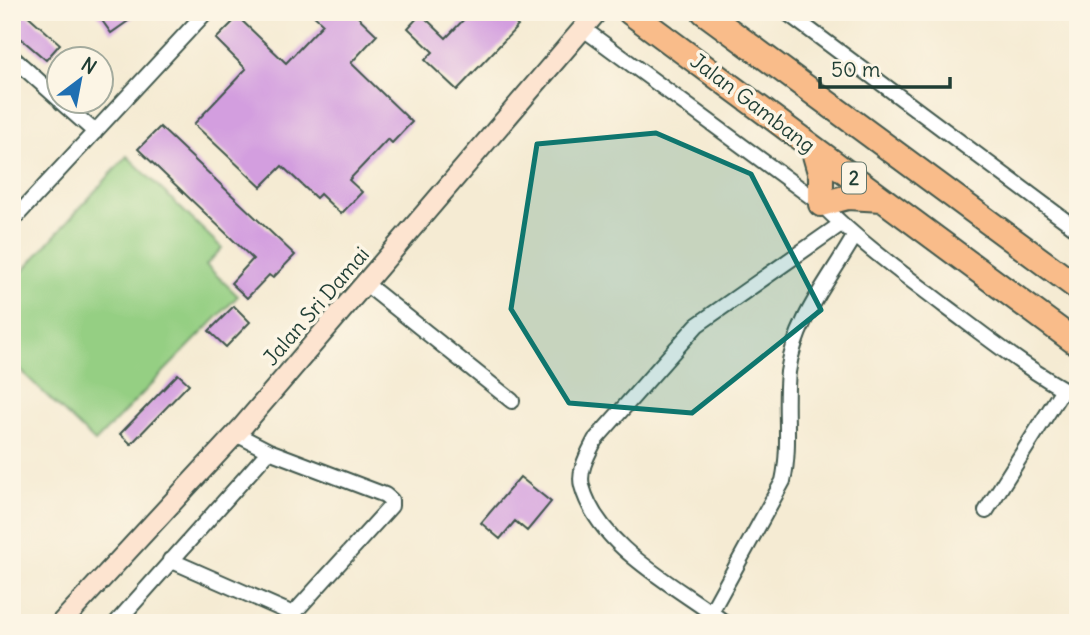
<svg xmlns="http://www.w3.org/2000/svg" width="1090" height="635" viewBox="0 0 1090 635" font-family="Delius,sans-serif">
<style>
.green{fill:#95cf83;stroke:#5a865c;stroke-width:2}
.building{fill:#d39edf}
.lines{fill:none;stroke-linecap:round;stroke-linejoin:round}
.street-casing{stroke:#3f574c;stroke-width:18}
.secondary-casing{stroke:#3f574c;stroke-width:23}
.highway-casing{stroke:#3f574c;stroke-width:28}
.street{stroke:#fff;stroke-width:14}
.secondary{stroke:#fde4d0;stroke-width:19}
.highway{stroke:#f9bc8a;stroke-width:24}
.marked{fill:#0f766e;fill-opacity:0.2;stroke:#0f766e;stroke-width:5;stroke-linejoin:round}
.labels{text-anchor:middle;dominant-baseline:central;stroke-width:7;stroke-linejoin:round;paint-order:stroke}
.shield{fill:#fcf5e5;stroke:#617469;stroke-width:2}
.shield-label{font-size:19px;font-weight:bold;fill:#1f3d34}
.street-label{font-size:21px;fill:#1f3d34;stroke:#fcf5e5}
</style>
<rect width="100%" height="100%" fill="#fcf5e5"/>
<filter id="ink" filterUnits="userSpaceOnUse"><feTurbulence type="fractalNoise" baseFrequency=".0143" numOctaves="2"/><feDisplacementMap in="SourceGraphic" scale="14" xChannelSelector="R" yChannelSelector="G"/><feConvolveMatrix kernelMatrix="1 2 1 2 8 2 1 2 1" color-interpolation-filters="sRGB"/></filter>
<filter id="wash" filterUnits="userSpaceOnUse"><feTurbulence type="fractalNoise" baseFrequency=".00686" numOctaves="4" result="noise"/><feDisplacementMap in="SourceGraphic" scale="28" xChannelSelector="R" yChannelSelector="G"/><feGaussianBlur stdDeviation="1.57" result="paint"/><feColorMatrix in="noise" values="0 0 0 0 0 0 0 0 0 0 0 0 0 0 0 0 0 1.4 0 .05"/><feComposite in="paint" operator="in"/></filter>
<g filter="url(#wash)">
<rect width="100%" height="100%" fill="#f5ebd3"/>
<!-- green -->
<path class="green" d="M127,156L222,248L206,265L238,296L95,442L12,362V283Z"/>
<g id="blocks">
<!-- building -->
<path class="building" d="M12,12H24L60,44L46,60L12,31Z
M96,12H141L111,33Z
M310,12H353L377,35L351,63L412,122L392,143L388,139L349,180L362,192L341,214L320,194L316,198L282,166L261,187L194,124L246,69L216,39L238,17L286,63L323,24Z
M471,12H503L518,26L457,90L425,60L433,52L408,28L421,14L446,38Z
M160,127L295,255L273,278L269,275L247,298L231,283L253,259L138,149Z
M234,306L250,322L226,347L209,331Z
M178,374L189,384L131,444L120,434Z
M520,477L551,502L527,531L515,521L500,539L481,523Z"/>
</g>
</g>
<g filter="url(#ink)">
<use href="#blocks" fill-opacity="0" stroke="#3f574c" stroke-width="2"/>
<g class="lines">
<defs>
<path id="street" d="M786,12L1078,230
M585,30L821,204C859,242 902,273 945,306C988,338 1030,372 1078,397
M12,57L60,100
M61,102L95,132
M12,221L206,12
M366,284L512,401
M236,434L269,451L385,495L391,500V506L285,623
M986,511L1063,389
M170,560L293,614
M711,612L783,481C791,445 784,408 788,372C795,320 829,281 854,237
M116,623L269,451
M725,623C679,587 599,549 582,486C578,471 588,454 595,440L697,325L841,224"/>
<path id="secondary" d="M61,623L243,426L597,12"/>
<path id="highway" d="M630,12L1078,344
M704,12L1078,288
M813,148L821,176V204L848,197L882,199"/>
</defs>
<!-- street casing -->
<use href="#street" class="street-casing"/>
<!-- secondary casing -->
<use href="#secondary" class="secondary-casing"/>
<!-- highway casing -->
<use href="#highway" class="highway-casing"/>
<!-- street -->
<use href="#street" class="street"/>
<!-- secondary -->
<use href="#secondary" class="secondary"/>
<!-- highway -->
<use href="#highway" class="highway"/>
</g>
</g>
<!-- marked area -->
<path class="marked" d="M656,133L751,174L821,310L692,413L569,403L511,309L537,144Z"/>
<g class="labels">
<!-- shield labels -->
<rect class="shield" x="842" y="162.5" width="24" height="31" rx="5"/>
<g class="shield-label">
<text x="854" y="178">2</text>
</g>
<!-- street labels -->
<g class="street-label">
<text transform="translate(753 103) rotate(37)">Jalan Gambang</text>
<text transform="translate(316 306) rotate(-49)">Jalan Sri Damai</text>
</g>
</g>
<!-- margin -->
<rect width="1090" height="635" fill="none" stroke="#fcf5e5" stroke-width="42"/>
<!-- north arrow -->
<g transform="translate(80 80) rotate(32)"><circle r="33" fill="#fcf5e5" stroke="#a4ab9e" stroke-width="2"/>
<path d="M0-5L12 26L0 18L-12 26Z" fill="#1f6fb2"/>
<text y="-10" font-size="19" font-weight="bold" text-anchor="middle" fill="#1f3d34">N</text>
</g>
<!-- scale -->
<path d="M820 77v10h130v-10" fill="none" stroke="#1f3d34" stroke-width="3.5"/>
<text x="831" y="77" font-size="21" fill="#1f3d34" stroke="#fcf5e5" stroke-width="5" paint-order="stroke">50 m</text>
</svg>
